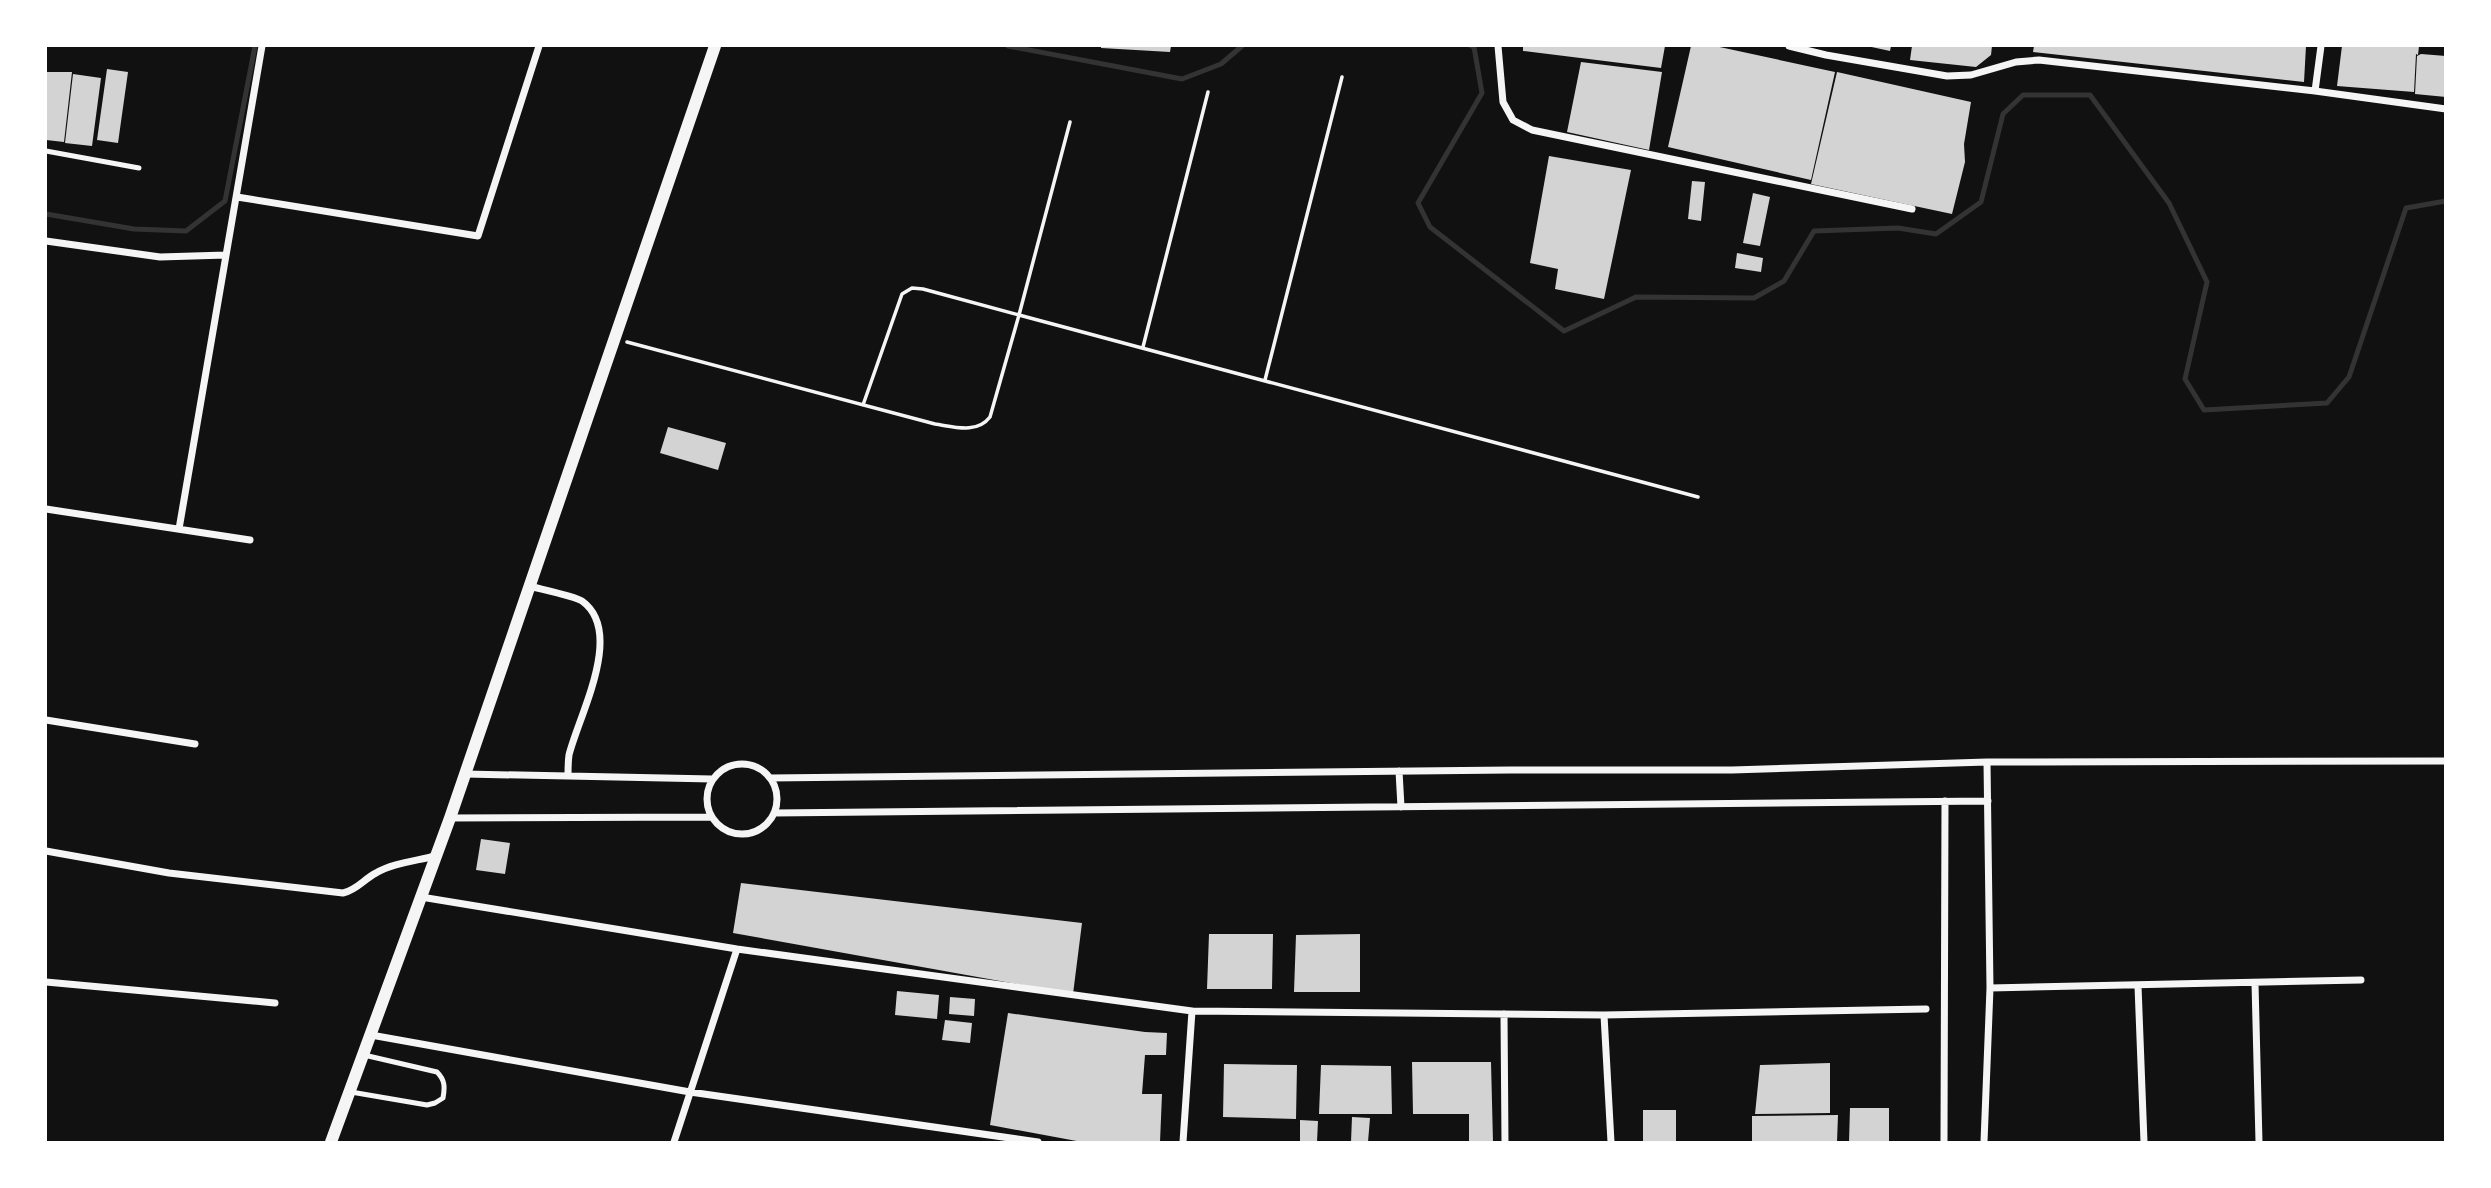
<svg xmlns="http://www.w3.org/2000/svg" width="2491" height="1188" viewBox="0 0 2491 1188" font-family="Jost,sans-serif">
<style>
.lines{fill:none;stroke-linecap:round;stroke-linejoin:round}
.stream{stroke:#333;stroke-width:5}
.building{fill:#d3d3d3}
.path{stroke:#f5f5f5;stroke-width:3.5}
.service{stroke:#f5f5f5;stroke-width:5}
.minor{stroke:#f5f5f5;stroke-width:7}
.tertiary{stroke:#f5f5f5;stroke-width:12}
</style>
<rect width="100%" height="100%" fill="#111"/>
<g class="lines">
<!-- stream -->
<path class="stream" d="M1008,46L1182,79L1221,64L1242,46
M1471,46L1474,47L1482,93L1418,203L1430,227L1564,331L1636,297L1754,298L1784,281L1814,231L1898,228L1936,234L1981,202L2003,114L2023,95H2090L2169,203L2207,282L2185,379L2204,410L2327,403L2349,377L2406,208L2446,201
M46,214L134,229L186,231L225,201L255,46"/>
</g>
<!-- building -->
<path class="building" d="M1101,46H1171L1170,52L1101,48Z
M1523,46H1665L1661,68L1523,51Z
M1691,46H1715L1835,72L1811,180L1668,147Z
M1867,46H1891L1890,51Z
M1912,46H1992L1991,55L1976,67L1910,60Z
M2034,46H2306L2304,82L2033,52Z
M2342,46H2419L2418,55L2416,54L2414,92L2337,86Z
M2421,54L2446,56V97L2415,94L2417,56Z
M1581,62L1662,72L1649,150L1567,132Z
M107,69L128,72L118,143L97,140Z
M46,72H72L64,142L46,140Z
M1837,72L1971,102L1964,144L1965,162L1952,214L1811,184Z
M73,74L101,78L92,146L65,143Z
M1549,156L1631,170L1604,299L1555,289L1558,269L1530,263Z
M1692,181L1705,182L1701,221L1688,219Z
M1753,193L1770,197L1760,246L1743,243Z
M1737,253L1763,258L1761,272L1735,268Z
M668,427L726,443L718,470L660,453Z
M481,839L510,843L505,874L476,870Z
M741,883L1082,923L1073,994L733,933Z
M1209,934H1273L1272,989H1207Z
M1360,934V992H1294L1296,935Z
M897,991L939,995L937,1019L895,1015Z
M950,997L975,999L974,1016L949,1014Z
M1008,1013L1145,1032L1167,1033L1166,1055H1145L1142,1094H1162L1160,1142H1082L990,1125Z
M945,1020L972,1023L970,1043L942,1040Z
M1412,1062H1491L1493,1142H1469V1114H1413Z
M1830,1063V1113L1755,1114L1760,1065Z
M1224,1064L1297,1065L1296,1119L1223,1117Z
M1321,1065L1391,1066L1392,1114H1319Z
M1850,1108H1889V1142H1849Z
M1643,1110H1676V1142H1643Z
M1838,1115L1837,1142H1752V1116Z
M1352,1117L1370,1118L1368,1142H1351Z
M1300,1120L1318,1121L1317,1142H1300Z"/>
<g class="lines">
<!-- path -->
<path class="path" d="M627,342L935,424C955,427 977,434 990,417L1019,315L1698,497
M1143,347L1208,92
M1265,380L1342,77
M863,405L902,294L912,288L923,289L1019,315L1070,122"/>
<!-- service -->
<path class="service" d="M46,151L139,168
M351,1092L427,1105L435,1103L443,1098C445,1087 445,1080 437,1072L364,1055"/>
<!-- minor -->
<path class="minor" d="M1498,46L1503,102L1513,120L1532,130L1912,209
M1789,46L1826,55L1947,76L1971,75L2016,62L2039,60L2315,91L2321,46
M2315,91L2446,109
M237,197L478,236L539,46
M46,241L160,257L226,255
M46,509L250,540
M179,529L262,46
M529,586C540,589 575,596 582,601C625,632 579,715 569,755C568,762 568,769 568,776
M46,720L195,744
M707 799a35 35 0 1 1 70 0a35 35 0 1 1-70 0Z
M1399,771L1401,807
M465,774L712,779
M770,778L1510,770H1732L1987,762L2446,761
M774,813L1988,801
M450,818L711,817
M46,851L169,873L343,893C357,890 364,879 376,873C393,863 416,861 435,856
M421,897L737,949L1192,1011
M46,982L275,1003
M2255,983L2259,1142
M2138,986L2144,1142
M1990,988L2361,980
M1504,1014L1505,1142
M1604,1015L1611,1142
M371,1035L690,1092L1038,1142
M674,1142L737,949
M1183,1142L1192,1011L1604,1015L1926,1009
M1944,1142L1945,801
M1984,1142L1990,988L1987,762"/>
<!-- tertiary -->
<path class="tertiary" d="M331,1142L450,818L715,46"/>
</g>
<!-- border -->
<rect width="2491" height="1188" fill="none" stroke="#ffffff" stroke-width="94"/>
</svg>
